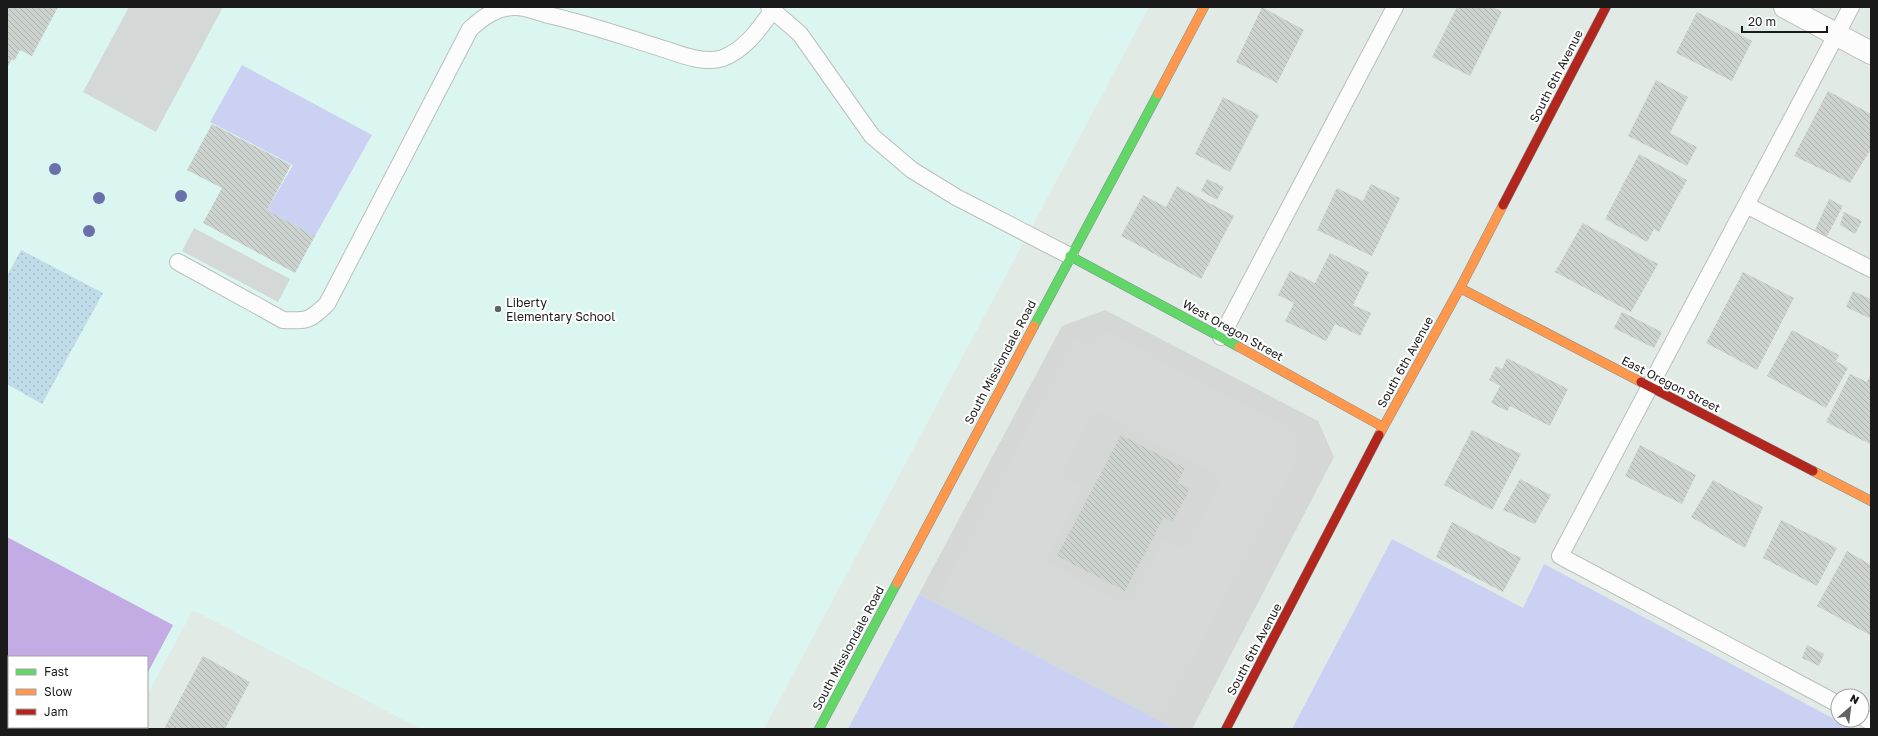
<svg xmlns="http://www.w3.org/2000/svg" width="1878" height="736" viewBox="0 0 1878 736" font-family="'Golos Text',sans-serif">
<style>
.education{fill:#dbf6f0}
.religious{fill:#d4d7d6}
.park{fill:#cbd1f2}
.garden{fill:url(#garden-dots)}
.pitch{fill:#c3ace3}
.parking{fill:#d4d8d6;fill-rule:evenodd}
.building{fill:url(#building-back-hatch)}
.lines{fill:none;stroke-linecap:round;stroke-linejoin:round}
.lane-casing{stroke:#bbbfbd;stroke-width:18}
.street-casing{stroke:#bbbfbd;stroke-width:24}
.fast-casing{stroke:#7b9491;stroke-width:10}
.slow-casing{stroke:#7b9491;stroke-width:10}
.jam-casing{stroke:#7b9491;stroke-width:10}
.lane{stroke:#fbfcfb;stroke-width:16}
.street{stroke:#fbfcfb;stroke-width:22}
.fast{stroke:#63d668;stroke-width:9}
.slow{stroke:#ff974d;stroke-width:9}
.jam{stroke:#b3261e;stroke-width:9}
.tree{fill:#6a71aa}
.poi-dot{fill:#606361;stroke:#fff;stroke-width:1.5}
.labels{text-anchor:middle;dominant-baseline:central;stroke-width:4;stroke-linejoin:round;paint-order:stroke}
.street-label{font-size:12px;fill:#1a1a1a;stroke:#fff}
.poi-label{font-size:12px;fill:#1a1a1a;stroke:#fff;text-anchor:start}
</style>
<defs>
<pattern id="garden-dots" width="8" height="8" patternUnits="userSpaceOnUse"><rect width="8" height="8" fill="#bfdce8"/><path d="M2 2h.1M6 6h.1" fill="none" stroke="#a4bcc6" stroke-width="1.8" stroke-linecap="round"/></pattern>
<pattern id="building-back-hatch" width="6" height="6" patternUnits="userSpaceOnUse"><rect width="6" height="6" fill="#ccd2ce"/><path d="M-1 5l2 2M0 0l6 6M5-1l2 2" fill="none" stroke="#afb4b0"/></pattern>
</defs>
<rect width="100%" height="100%" fill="#e2eae6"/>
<!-- education -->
<path class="education" d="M7,7H1149L764,729H421L193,610L147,695V657H9V727H130L129,729H7Z"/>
<!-- religious -->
<path class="religious" d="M1105,310L1318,421L1334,457L1192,729H1175L919,594L1062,326Z"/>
<!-- park -->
<path class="park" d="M242,65L372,135L315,236L267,210L293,165L210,122Z
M1392,539L1523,608L1544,564L1853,729H1292Z
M919,594L1175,729H848Z"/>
<!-- garden -->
<path class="garden" d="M21,250L103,293L42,404L7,384V276Z"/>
<!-- pitch -->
<path class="pitch" d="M7,537L173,625L147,674V657H9V727H119L118,729H7Z"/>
<!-- parking -->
<path class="parking" d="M129,7H223L156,132L83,92Z
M194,228L290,279L278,302L182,251Z
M1102,329L1293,430L1302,452L1161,721L935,602L1074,337L1092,347ZM1096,411L1222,478L1184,549L1163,538L1131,599L1114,598L1046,562L1085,488L1061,475Z"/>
<!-- building -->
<path class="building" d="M7,7H58L32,56L20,50L14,61L12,59L7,68Z
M1262,7L1304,30L1277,83L1236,62Z
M1457,7H1493L1502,12L1470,76L1432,57Z
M1697,12L1752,41L1732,81L1676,53Z
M1656,80L1688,97L1670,133L1697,147L1687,166L1628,136Z
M1828,91L1871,114V149L1850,183L1794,156Z
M1223,97L1259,115L1230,172L1195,154Z
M212,124L291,165L267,210L315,236L295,273L203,223L222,188L187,170Z
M1639,154L1687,180L1659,232L1654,229L1647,242L1605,219Z
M1207,179L1224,187L1217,200L1201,191Z
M1371,184L1400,198L1372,256L1317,230L1337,188L1363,201Z
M1177,186L1234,216L1201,279L1121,236L1143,195L1166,207Z
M1829,199L1843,206L1827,236L1815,230Z
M1844,212L1862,221L1855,234L1840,225Z
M1583,223L1658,264L1631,312L1555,272Z
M1330,253L1369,272L1353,305L1371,313L1360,336L1335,324L1326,341L1285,321L1294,303L1278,295L1290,271L1315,283Z
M1743,272L1794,298L1757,370L1706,343Z
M1853,291L1871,299V319L1846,307Z
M1622,312L1662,332L1654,348L1614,328Z
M1792,330L1839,355L1836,361L1848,368L1826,408L1767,376Z
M1507,358L1568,389L1550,426L1510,406L1507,411L1491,403L1500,386L1489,380L1496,366L1502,369Z
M1871,373V442L1870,444L1826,422L1850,374L1867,382Z
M1472,430L1521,454L1492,510L1444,485Z
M1121,435L1185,468L1178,483L1190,489L1172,522L1164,517L1125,591L1057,556Z
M1640,445L1696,475L1682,504L1625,476Z
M1520,479L1551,495L1535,524L1503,510Z
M1713,480L1763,507L1745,548L1691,517Z
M1781,520L1837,548L1817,586L1763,558Z
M1452,522L1521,558L1503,592L1436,557Z
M1847,551L1871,565V632L1870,635L1817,606Z
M1807,645L1824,654L1819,666L1802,658Z
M203,656L250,682L225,729H164Z"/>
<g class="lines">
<defs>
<path id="lane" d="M769,7L800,34L872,136L912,170L956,197L1070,256
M1746,205L1871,269
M178,262L283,320C308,321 309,321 327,304L470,29C483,17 497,7 515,7C526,7 538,12 548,15C589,24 628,38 667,50C684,56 706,64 723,58C746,49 759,29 773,10
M1221,337L1395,7
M1838,704L1560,556L1851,7
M1862,717L1871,722"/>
<path id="street" d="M1785,7L1871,53"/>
<path id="fast" d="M1070,256L1239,347
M1034,326L1158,94
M819,729L897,583"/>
<path id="slow" d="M1158,94L1204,7
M1460,288L1641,382
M1239,347L1383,427
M1379,435L1460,288L1503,205
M1813,471L1871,501
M897,583L1034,326"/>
<path id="jam" d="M1503,205L1606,7
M1641,382L1813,471
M1226,729L1379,435"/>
</defs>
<!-- lane casing -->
<use href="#lane" class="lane-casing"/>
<!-- street casing -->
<use href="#street" class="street-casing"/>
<!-- fast casing -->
<use href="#fast" class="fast-casing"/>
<!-- slow casing -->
<use href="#slow" class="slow-casing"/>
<!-- jam casing -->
<use href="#jam" class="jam-casing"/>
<!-- lane -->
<use href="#lane" class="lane"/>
<!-- street -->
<use href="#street" class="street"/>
<!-- fast -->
<use href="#fast" class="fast"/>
<!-- slow -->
<use href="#slow" class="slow"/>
<!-- jam -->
<use href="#jam" class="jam"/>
</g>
<!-- trees -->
<g class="tree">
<circle cx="55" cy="169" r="6"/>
<circle cx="181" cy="196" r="6"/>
<circle cx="99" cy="198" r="6"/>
<circle cx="89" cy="231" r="6"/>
</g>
<!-- markers -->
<circle class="poi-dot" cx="498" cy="309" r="4"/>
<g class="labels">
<!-- street labels -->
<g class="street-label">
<text transform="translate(1556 76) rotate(-63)">South 6th Avenue</text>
<text transform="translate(1233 330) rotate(29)">West Oregon Street</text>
<text transform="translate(1000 362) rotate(-62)">South Missiondale Road</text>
<text transform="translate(1405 362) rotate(-61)">South 6th Avenue</text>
<text transform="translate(1671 384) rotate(27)">East Oregon Street</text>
<text transform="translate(848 648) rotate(-62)">South Missiondale Road</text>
<text transform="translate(1254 649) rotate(-62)">South 6th Avenue</text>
</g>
<!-- poi labels -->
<g class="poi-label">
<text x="506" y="302">Liberty<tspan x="506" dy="14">Elementary School</tspan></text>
</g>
</g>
<!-- border -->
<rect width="1878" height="736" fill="none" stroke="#1a1a1a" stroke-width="16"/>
<!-- legend -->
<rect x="8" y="656" width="140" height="72" fill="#ffffff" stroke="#a3a3a3"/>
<rect x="16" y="669" width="20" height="6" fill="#63d668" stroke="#a3a3a3"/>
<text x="44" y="676" font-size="12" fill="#1a1a1a">Fast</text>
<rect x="16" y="689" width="20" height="6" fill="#ff974d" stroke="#a3a3a3"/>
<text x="44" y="696" font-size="12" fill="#1a1a1a">Slow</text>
<rect x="16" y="709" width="20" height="6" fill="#b3261e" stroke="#a3a3a3"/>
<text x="44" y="716" font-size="12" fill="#1a1a1a">Jam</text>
<!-- north arrow -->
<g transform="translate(1850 708) rotate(28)"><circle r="19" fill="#ffffff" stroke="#a3a3a3"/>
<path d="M0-3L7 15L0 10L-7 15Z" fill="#606361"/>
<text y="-6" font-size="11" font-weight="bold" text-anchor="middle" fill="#1a1a1a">N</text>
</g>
<!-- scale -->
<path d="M1742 26v6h85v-6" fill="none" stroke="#1a1a1a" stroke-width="2"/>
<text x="1748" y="26" font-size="12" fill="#1a1a1a" stroke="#ffffff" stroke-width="3" paint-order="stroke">20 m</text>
</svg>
